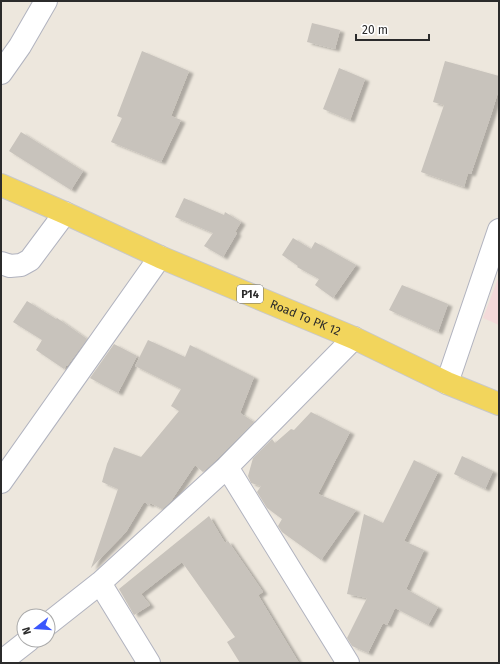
<svg xmlns="http://www.w3.org/2000/svg" width="500" height="664" viewBox="0 0 500 664" font-family="'Fira Sans',sans-serif">
<style>
.medical{fill:#f4dada}
.building{fill:#c8c3bc;filter:url(#shadow)}
.lines{fill:none;stroke-linecap:round;stroke-linejoin:round}
.street-casing{stroke:#b1b3bf;stroke-width:24}
.primary-casing{stroke:#c8c8c8;stroke-width:24}
.street{stroke:#fff;stroke-width:22}
.primary{stroke:#f2d55c;stroke-width:22}
.labels{text-anchor:middle;dominant-baseline:central;stroke-width:3;stroke-linejoin:round;paint-order:stroke}
.shield{fill:#fff;stroke:#6b6b6b;stroke-width:1}
.shield-label{font-size:11px;font-weight:bold;fill:#2b2b2b}
.street-label{font-size:12px;fill:#2b2b2b;stroke:#fff}
</style>
<defs>
<filter id="shadow"><feDropShadow dx="4.5" dy="2.5" stdDeviation="1" flood-color="#0004"/></filter>
</defs>
<rect width="100%" height="100%" fill="#ede7dd"/>
<!-- medical -->
<path class="medical" d="M499,276V325L483,318Z"/>
<!-- building -->
<path class="building" d="M312,23L340,30L335,49L307,42Z
M142,51L189,71L171,116L181,120L161,162L111,142L122,118L117,116Z
M445,61L499,76V89L491,115L471,174L468,173L464,187L421,172L444,105L433,102Z
M339,68L365,79L350,120L323,109Z
M21,132L83,171L71,190L9,151Z
M184,198L224,215L225,212L241,222L235,232L237,233L223,257L204,246L213,233L175,217Z
M293,238L311,249L315,242L356,265L333,298L315,285L319,279L297,267L298,266L282,255Z
M402,285L448,304L438,332L389,310Z
M27,301L56,319L57,318L87,339L67,366H66L64,369L36,350L42,340L13,322Z
M148,340L185,357L190,345L254,377L240,413L254,422L218,458L203,472L195,465L171,501L162,509L150,503L149,505L144,502L126,532L91,568L118,489L102,482L107,464L114,447L141,457L179,411L171,406L181,389L135,366Z
M114,344L137,356L118,393L90,378Z
M311,412L350,432L318,494L356,510L321,560L282,532L278,526L282,519L267,508L257,492L261,486L251,483L248,476L253,458L272,439L275,443L291,429L294,430Z
M462,456L493,471L485,489L454,474Z
M414,460L438,472L404,541L424,550L406,589L438,607L428,625L395,608L387,625L383,623L368,653L352,646L347,638L367,598L347,594L364,514L383,523Z
M209,516L225,543L228,541L263,592L258,595L299,663H240L227,642L235,637L182,562L141,594L150,605L134,615L119,589Z"/>
<g class="lines">
<defs>
<path id="street" d="M1,73L20,46L46,1
M1,263L10,266L21,265L30,260L65,213
M447,383L499,230
M227,467L348,663
M1,482L160,257
M100,583L149,663
M48,624L100,583L227,467L354,338
M1,662L29,640"/>
<g id="primary">
<path id="s1" d="M1,185L65,213L160,257L354,338L447,383L499,404"/>
</g>
</defs>
<!-- street casing -->
<use href="#street" class="street-casing"/>
<!-- primary casing -->
<use href="#primary" class="primary-casing"/>
<!-- street -->
<use href="#street" class="street"/>
<!-- primary -->
<use href="#primary" class="primary"/>
</g>
<g class="labels">
<!-- shield labels -->
<rect class="shield" x="237" y="285" width="26" height="18" rx="3"/>
<g class="shield-label">
<text x="250" y="294">P14</text>
</g>
<!-- street labels -->
<g class="street-label">
<text stroke="none"><textPath href="#s1" startOffset="332">Road To PK 12</textPath></text>
</g>
</g>
<!-- border -->
<rect width="500" height="664" fill="none" stroke="#2b2b2b" stroke-width="4"/>
<!-- north arrow -->
<g transform="translate(36 628) rotate(253)"><circle r="19" fill="#ffffff" stroke="#aaaaaa"/>
<path d="M0-3L7 15L0 10L-7 15Z" fill="#3b57fc"/>
<text y="-6" font-size="11" font-weight="bold" text-anchor="middle" fill="#2b2b2b">N</text>
</g>
<!-- scale -->
<path d="M356 34v6h73v-6" fill="none" stroke="#2b2b2b" stroke-width="2"/>
<text x="362" y="34" font-size="12" fill="#2b2b2b" stroke="#ffffff" stroke-width="3" paint-order="stroke">20 m</text>
</svg>
